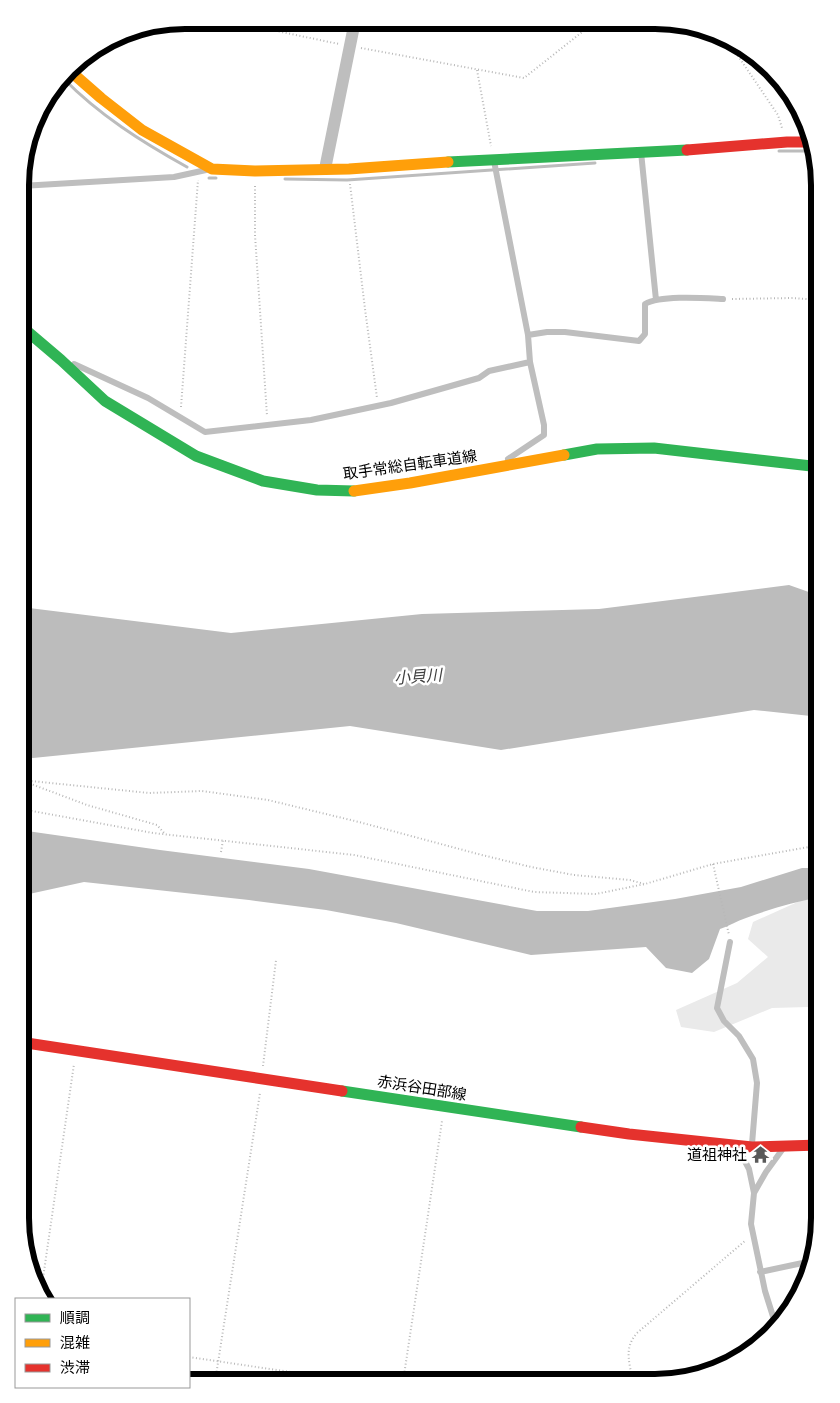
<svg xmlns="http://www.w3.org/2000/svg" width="840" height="1403" viewBox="0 0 840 1403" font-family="'Varela Round','Noto Sans JP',sans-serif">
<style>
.green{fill:#eaeaea}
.water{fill:#bcbcbc}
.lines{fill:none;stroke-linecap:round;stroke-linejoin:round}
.stream{stroke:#bcbcbc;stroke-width:3}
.path{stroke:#b8b8b8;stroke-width:2;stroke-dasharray:1 2.5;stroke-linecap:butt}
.lane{stroke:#bebebe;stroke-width:6}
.street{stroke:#bebebe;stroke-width:12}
.fast{stroke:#30b455;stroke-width:11}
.slow{stroke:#ff9f0a;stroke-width:11}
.jam{stroke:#e5322d;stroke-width:11}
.labels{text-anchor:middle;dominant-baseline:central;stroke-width:5;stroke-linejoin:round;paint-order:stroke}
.street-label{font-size:15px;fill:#000;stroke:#fff}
.poi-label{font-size:15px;fill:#000;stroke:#fff;text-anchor:end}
.water-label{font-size:16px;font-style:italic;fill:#404040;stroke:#fff}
.rim{fill:none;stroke:#000;stroke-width:6}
</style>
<rect width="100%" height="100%" fill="#fff"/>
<!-- green -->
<path class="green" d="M21,763L31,765L21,818Z
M820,898V1004L808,1007L772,1008L714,1032L681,1027L676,1010L737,983L768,957L748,939L753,922L802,900Z"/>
<!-- water -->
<path class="water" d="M789,585L820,596V717L754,710L501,750L350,726L33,758L21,756V607L231,633L422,614L599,609Z
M21,831H27L160,850L309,869L537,911H588L675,899L741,887L802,868H820V897C794,902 770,909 746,918C737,921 729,926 720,929L709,959L692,973L666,968L646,947L531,955L396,923L326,910L249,900L84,882L20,896Z"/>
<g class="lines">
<!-- stream -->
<path class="stream" d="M63,78C99,115 142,142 187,167
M779,151H813
M209,178H216
M285,179L347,180L595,163"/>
<!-- path -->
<path class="path" d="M224,20L339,44
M730,44L778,115L782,128
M361,48L524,78L596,21
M477,70L491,146
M350,184L365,309L377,398
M255,186V235L267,416
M732,299L793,298L820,300
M181,407L198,180
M21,780L149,793L202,791L268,800L359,822L478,854L531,867L574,875L630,880L644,884
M23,781L87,805L157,825L165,834
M21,809L153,833L354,855L534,892L596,894L645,884L713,864L820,845
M221,852L223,840
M713,864L729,935
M263,1066L276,960
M41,1292L74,1064
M189,1357L358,1382
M680,1378C692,1373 703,1370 717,1371
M215,1382L260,1093
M403,1382L442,1121
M633,1383C630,1363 623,1349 637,1333L746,1240"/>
<!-- lane -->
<path class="lane" d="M641,152L656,300
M494,161L528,335L530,362L544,425V435L508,459
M21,186L174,177L206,170
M528,335L547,332H565L639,341L645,334V304C661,295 703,298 723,299
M74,364L148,398L205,432L311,420L391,403L479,378L489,371L530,362
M730,942L717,1008L724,1021L739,1036L753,1059L757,1083L752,1144
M738,1148L749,1169L754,1193L766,1172L782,1150
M754,1193L751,1224L765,1291L776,1326
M760,1272L812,1261"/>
<!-- street -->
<path class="street" d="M325,169L355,21"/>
<!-- fast -->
<path class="fast" d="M448,162L687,150
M21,326L61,360L105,401L196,456L263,481L317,490L354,491
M564,455L597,449L654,448L820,467
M342,1091L581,1127"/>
<!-- slow -->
<path class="slow" d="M69,70L101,98L142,130L212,169L255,171L349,169L448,162
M354,491L410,483L564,455"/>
<!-- jam -->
<path class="jam" d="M687,150L787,142H811
M20,1042L342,1091
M581,1127L629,1134L752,1147L820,1145"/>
</g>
<!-- icons -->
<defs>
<symbol id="temple-bare" viewBox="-9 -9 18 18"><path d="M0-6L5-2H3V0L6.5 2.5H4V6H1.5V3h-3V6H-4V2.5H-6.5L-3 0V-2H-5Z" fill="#595959" stroke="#fff" stroke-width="2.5" paint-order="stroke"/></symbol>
</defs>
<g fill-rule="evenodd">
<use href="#temple-bare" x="748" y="1142" width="25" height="25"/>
</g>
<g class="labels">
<!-- street labels -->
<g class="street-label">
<text transform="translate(410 465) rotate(-8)">取手常総自転車道線</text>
<text transform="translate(422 1088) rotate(9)">赤浜谷田部線</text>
</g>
<!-- poi labels -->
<g class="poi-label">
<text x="747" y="1155">道祖神社</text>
</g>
<!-- water labels -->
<g class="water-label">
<text transform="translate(418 677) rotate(-4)">小貝川</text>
</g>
</g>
<!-- crop -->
<path d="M0 0H840V1403H0ZM185 29H655A156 156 0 0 1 811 185V1218A156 156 0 0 1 655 1374H185A156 156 0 0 1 29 1218V185A156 156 0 0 1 185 29Z" fill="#fff" fill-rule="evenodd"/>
<path class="rim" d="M185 29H655A156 156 0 0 1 811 185V1218A156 156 0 0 1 655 1374H185A156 156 0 0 1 29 1218V185A156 156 0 0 1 185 29Z"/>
<!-- legend -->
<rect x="15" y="1298" width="175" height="90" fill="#ffffff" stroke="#999999"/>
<rect x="25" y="1314" width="25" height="8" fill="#30b455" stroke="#999999"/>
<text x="60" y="1323" font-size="15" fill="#000000">順調</text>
<rect x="25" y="1339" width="25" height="8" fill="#ff9f0a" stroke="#999999"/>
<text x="60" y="1348" font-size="15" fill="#000000">混雑</text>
<rect x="25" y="1364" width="25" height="8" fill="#e5322d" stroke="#999999"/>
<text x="60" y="1373" font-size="15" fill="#000000">渋滞</text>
</svg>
